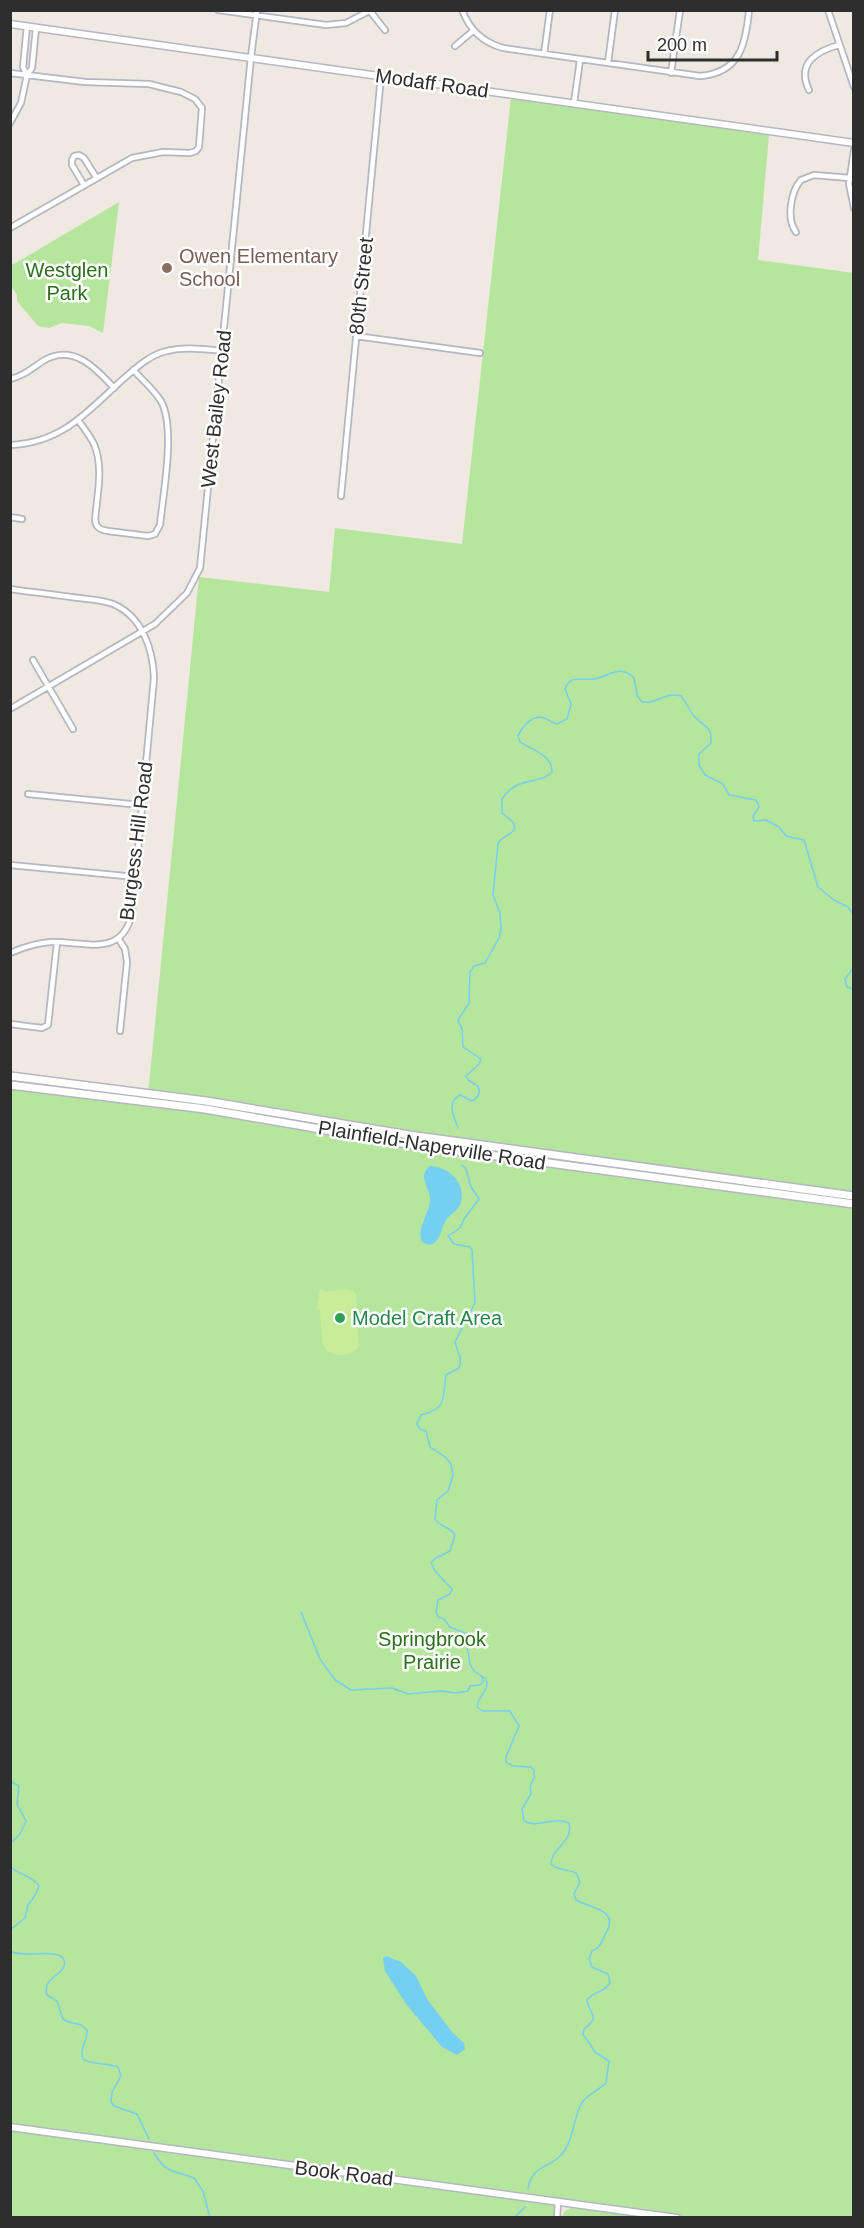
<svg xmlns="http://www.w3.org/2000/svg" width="864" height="2228" viewBox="0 0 864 2228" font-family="Helvetica,sans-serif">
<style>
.green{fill:#b6e59e}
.pitch{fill:#c9ec9a}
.water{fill:#75cff0}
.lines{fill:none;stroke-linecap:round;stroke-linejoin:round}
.stream{stroke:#75cff0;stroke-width:1.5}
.minor-casing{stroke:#b4b7c1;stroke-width:8}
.tertiary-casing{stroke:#b4b7c1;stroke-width:9}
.secondary-casing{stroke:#b4b7c1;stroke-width:10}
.minor{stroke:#fff;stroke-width:4.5}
.tertiary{stroke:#fff;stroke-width:6}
.secondary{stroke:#fff;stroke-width:7}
.education-dot{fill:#8d6e63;stroke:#fff;stroke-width:2}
.leisure-dot{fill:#2e9e5b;stroke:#fff;stroke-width:2}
.labels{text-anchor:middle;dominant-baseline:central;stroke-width:5;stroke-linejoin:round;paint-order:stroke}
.street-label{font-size:20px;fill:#2e2e2e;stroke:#fff}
.education-label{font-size:20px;fill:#785e54;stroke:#fff;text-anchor:start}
.park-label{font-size:20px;fill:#2c6e1b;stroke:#fff}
.leisure-label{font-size:20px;fill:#27864d;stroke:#fff;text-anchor:start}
</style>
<rect width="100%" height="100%" fill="#efe9e1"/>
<!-- green -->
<path class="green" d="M511,98L769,135L758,260L854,273L853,2217L693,2218L556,2198L554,2218L11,2217V1079L148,1095L199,577L329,592L335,528L462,544Z
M119,202L103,333L89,326L62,323L49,328L38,326L17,301V295L11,286V264H14Z
M571,2208L646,2217L561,2218L565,2211Z"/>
<!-- pitch -->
<path class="pitch" d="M320,1289C331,1295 346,1284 356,1293L359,1346C351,1357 335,1358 325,1349L322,1342L320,1311L317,1309Z"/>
<!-- water -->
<path class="water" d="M430,1166C449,1167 468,1184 460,1205C457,1212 451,1213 447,1219C440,1228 442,1242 429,1245L422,1242C416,1229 429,1214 430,1201C431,1187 416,1177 430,1166Z
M386,1956L401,1962L416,1976L427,1999L452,2032L464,2043L465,2049L457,2055L442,2047L406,2004L385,1971L383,1958Z"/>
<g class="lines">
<!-- stream -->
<path class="stream" d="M854,967L845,979L847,987L854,989
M458,1128C454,1116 446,1103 460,1095L472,1101C478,1098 481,1093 478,1086L468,1080L466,1076L479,1064L481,1059L463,1047L462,1029L458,1020L469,1003L470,972L474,966L485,963L499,938L501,928L500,913L493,895L498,844C500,836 511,837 515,828L513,822L502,813V799C517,775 541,785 552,772C553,755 532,750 520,742L518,736C522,727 532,714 544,718C548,719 552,723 557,724L567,719L571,704L565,689C570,674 582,681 594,679C610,676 620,664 634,678L637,695L642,702C656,705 666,691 681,696C686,702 689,710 694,716C704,727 712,725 711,743L699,754V765L705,775L723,784L729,795L756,800L759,807L753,816L754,821L766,820L779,827L786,836L804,840L818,887L834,900L848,907L854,915
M462,1165L466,1169L471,1187L479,1199L464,1219L460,1228L448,1236L454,1244L470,1247L472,1250L475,1303L455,1342C457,1352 463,1357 459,1368L446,1375C442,1400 448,1408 421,1415L417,1424L420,1429L426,1431L430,1447L445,1457L451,1464L453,1475L448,1491L437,1500L435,1519C439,1527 450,1526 455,1535L450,1551L436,1558L431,1563L435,1571L452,1589L450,1594L438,1600L436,1612L438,1617L444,1619L450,1627L465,1633L470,1664L474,1671L486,1679C490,1691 478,1695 477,1707L483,1711H510L519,1726L506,1757V1762L513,1766L531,1767L534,1770V1778L530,1786L531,1794L522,1809L524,1821C538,1829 553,1816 569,1823C574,1842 551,1848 551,1864C558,1871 568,1869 576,1873L580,1882L574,1894L576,1900C589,1908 620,1909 606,1933C600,1943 603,1946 592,1951L589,1959L592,1967L608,1974L610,1983C604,1993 594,1991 587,2000C589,2016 602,2015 584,2029L583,2034L595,2052L609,2061L606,2083C598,2091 587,2094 581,2104C573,2120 573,2144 560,2156C547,2169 533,2165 528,2188
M301,1612L320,1659L335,1680L351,1690L392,1688L408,1694L441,1691L456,1693L468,1691L470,1686L480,1685L483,1682L482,1677
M10,1781L19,1786L17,1804L26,1821L20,1834L10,1844
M10,1866C19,1876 32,1875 39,1886L36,1894L28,1905L25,1918L10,1930
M10,1951C23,1959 59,1947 64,1960C69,1975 41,1976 47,1995L57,2001L63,2019L69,2022L81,2025L87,2030C88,2041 79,2048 83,2059C93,2066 107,2062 118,2067L121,2076L112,2092L111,2102L114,2106L137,2114L149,2139
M154,2153C167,2175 174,2170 194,2178L203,2191L210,2218
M514,2218L525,2207"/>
<defs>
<path id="minor" d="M218,10L326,25L346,23L371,10
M462,10C470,30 482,42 503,48L700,76C740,73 746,44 749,10
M828,10L854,87
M370,11L385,30
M455,46L473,31
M544,54L550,10
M608,63L615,10
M10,73L85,82L149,84L181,92L195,99L202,108L199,147L196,151L190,153L163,152L132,158L10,228
M671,73L680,10
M27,75L23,67L27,26
M809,90C796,63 817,51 839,45
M574,103L580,60
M10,123L21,103L27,75L32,68L36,28
M854,150L849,184L854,208
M84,185L72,165V160L74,156L79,155L84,158L96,177
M796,232C786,219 791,191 801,180L814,175L850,178
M356,336L480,353
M10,379C24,376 32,368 43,361C72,343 95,367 114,388
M78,420C84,428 90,436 94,444C104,467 97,496 95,520C96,528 101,530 108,531L148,536L155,534L160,525C163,494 176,428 161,401C154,390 143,380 133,370
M10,445C62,443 87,412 122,380C135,369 147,357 163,352C183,346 203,349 223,351
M341,496L381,76
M10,517L22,519
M10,589C31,592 51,594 71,597C85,599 100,599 113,604C142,616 153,649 154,678L132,913C122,959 84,941 51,942C36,943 24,947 10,953
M33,660L73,729
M10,709L155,624L187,593L200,568L251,57L257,10
M28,794L141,805
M10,865L136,877
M118,938L125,949L127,962L120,1031
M10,1024L42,1028L48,1025L57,942
M557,2218L558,2202"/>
<path id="tertiary" d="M10,24L854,143
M10,2127L677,2218"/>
<path id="secondary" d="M10,1076L206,1101L409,1135L854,1196
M10,1085L205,1109L407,1144L854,1204"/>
</defs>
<!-- minor casing -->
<use href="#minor" class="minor-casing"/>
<!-- tertiary casing -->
<use href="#tertiary" class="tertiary-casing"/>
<!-- secondary casing -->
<use href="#secondary" class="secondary-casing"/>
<!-- minor -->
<use href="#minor" class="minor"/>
<!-- tertiary -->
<use href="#tertiary" class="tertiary"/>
<!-- secondary -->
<use href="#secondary" class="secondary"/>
</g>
<!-- markers -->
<circle class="education-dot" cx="167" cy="268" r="6"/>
<circle class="leisure-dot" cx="340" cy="1318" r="6"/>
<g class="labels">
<!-- street labels -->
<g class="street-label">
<text transform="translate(432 83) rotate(8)">Modaff Road</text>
<text transform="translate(361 286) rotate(-84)">80th Street</text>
<text transform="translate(216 409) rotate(-84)">West Bailey Road</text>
<text transform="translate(136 841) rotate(-83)">Burgess Hill Road</text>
<text transform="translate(432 1145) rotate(9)">Plainfield-Naperville Road</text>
<text transform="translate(344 2173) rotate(7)">Book Road</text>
</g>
<!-- education labels -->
<g class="education-label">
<text x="179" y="256">Owen Elementary<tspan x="179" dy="23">School</tspan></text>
</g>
<!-- park labels -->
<g class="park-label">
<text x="67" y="270">Westglen<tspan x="67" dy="23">Park</tspan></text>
<text x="432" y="1639">Springbrook<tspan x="432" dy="23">Prairie</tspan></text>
</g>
<!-- leisure labels -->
<g class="leisure-label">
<text x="352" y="1318">Model Craft Area</text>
</g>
</g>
<!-- border -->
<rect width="864" height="2228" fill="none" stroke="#2e2e2e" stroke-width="24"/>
<!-- scale -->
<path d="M648 51v9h129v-9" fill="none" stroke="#2e2e2e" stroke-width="3"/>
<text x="657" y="51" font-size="18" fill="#2e2e2e" stroke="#ffffff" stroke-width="4.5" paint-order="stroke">200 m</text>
</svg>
